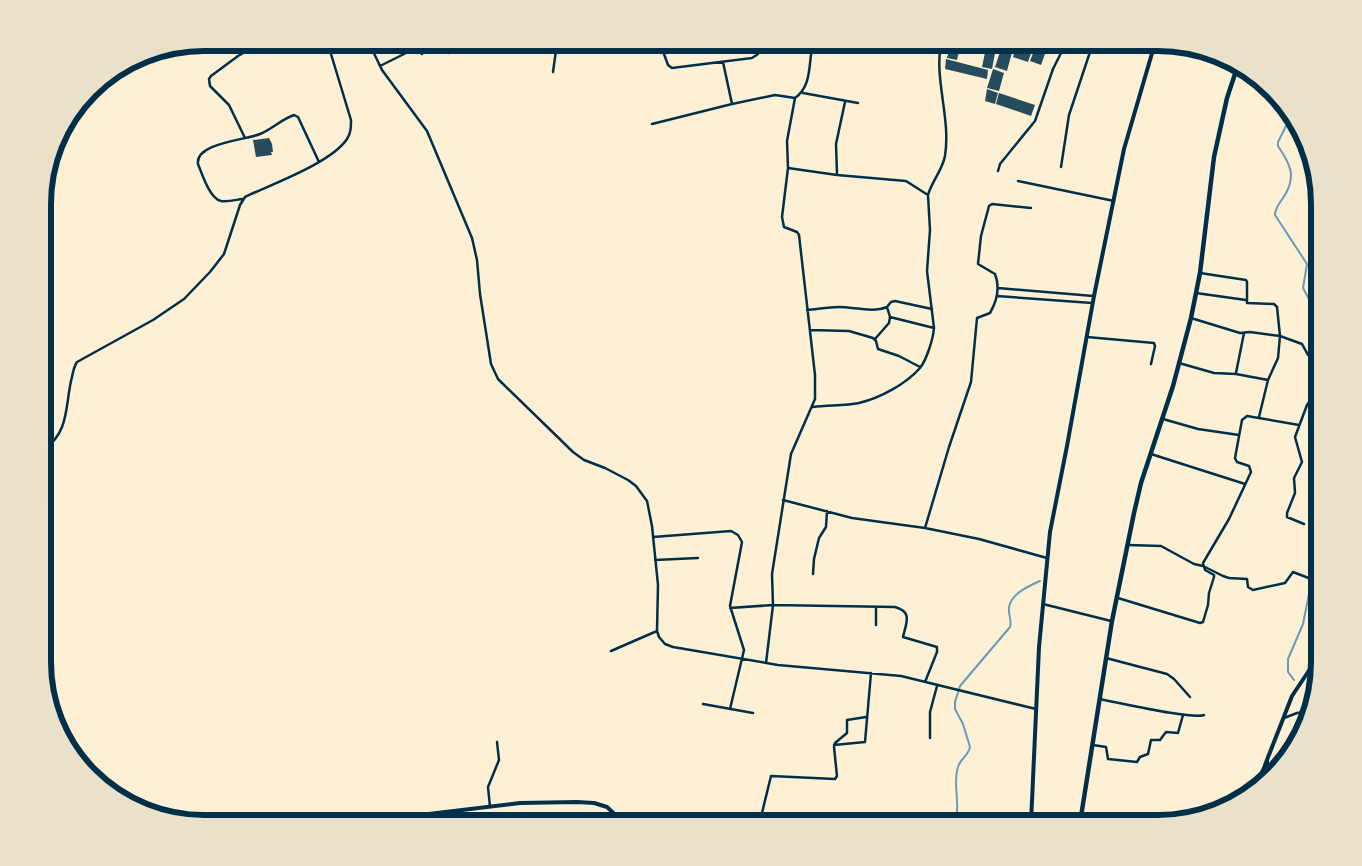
<svg xmlns="http://www.w3.org/2000/svg" width="1362" height="866" viewBox="0 0 1362 866" font-family="'Zilla Slab',serif">
<style>
.lines{fill:none;stroke-linecap:round;stroke-linejoin:round}
.stream{stroke:#669bbc;stroke-width:2}
.building{fill:#264d5e}
.minor{stroke:#003049;stroke-width:2.5}
.tertiary{stroke:#003049;stroke-width:3}
.secondary{stroke:#003049;stroke-width:4}
.trunk{stroke:#003049;stroke-width:4.5}
.rim{fill:none;stroke:#003049;stroke-width:6}
</style>
<rect width="100%" height="100%" fill="#fdf0d5"/>
<g class="lines">
<!-- stream -->
<path class="stream" d="M1291,116L1278,142V146C1291,165 1297,177 1283,198C1279,204 1275,208 1275,215L1307,264L1303,288L1319,318
M1319,492L1316,511L1319,523
M1294,680L1288,672V659L1303,624L1311,584L1319,558
M1293,750L1294,734
M956,823C956,816 958,810 957,803C957,791 954,779 958,767C960,759 969,755 970,747L963,724L955,709V702L960,686L1010,627C1012,620 1008,614 1009,607C1012,593 1029,586 1040,581"/>
</g>
<!-- building -->
<path class="building" d="M951,43H961L957,60L947,58Z
M987,43H997L992,69L982,67Z
M1003,43H1009L1014,45L1007,71L995,67Z
M1037,43H1049L1041,65L1030,61Z
M1017,45L1032,50L1028,62L1013,57Z
M946,59L988,70L987,79L945,69Z
M993,69L1004,73L999,91L987,88Z
M987,89L998,93L995,104L985,101Z
M999,93L1035,105L1031,116L996,104Z
M269,138L272,144L273,152H271L272,155L256,157L253,140Z"/>
<g class="lines">
<!-- minor -->
<path class="minor" d="M369,43L382,70L427,131L472,238L477,260L480,294L491,364L498,379L573,452L584,460L605,468L628,480L636,486L647,501L652,526L658,585L657,631L659,637L665,644L673,647L778,665L901,676L1036,709
M442,43L444,50L448,53L488,47L492,43
M660,43L668,65L672,68L752,58L758,54L761,43
M1113,43L1118,44L1125,43
M723,62L732,104
M380,66L414,49L422,54
M553,72L557,43
M803,93L858,103
M652,124L732,104L775,95L795,98
M245,138L229,105L210,86L209,79L211,76L238,56L254,47
M1061,167L1069,115L1093,43
M788,168L837,175L906,181L928,195L930,230L927,271L934,328C933,339 927,359 920,368C906,384 880,398 859,403C845,406 828,405 813,407
M998,171L1000,164L1035,121L1053,69L1066,43
M837,174L836,144L845,102
M1018,181L1114,201
M928,195C932,181 942,171 945,156C951,118 934,80 941,43
M242,199C235,200 228,202 221,201C210,199 202,174 198,164C195,143 246,140 260,134C272,129 282,119 294,115L298,117L319,162
M1200,273L1246,280L1247,282V303L1274,304L1277,307L1280,336L1278,358L1268,380L1259,417
M998,288L1093,296
M1196,293L1246,300
M997,296L1092,303
M932,309L895,301L891,302L887,307L890,317L934,328
M807,310C818,309 829,307 839,307C854,307 873,313 887,307
M1191,318L1240,333L1250,332L1280,336L1302,344L1308,355L1319,356
M810,330L849,331L873,338L876,341L878,349L899,356L920,367
M1087,337L1154,343L1155,346L1151,364
M875,339L889,323L890,317
M1179,363L1214,373L1236,374L1268,380
M1236,373L1244,333
M1163,419L1198,429L1239,435
M44,450C69,431 65,409 71,381C73,374 73,368 77,362L153,320L184,299L210,272L224,254L240,205L245,197C272,184 331,163 347,139C351,133 351,127 351,120L331,54L330,43
M1151,454L1245,484
M783,500L852,518L925,528L979,539L1047,558
M1304,524L1287,517V513L1295,493L1294,478L1302,462L1295,437L1307,405L1319,388
M925,528L949,447L971,382L977,318L990,313C997,301 1000,287 995,274L978,264L981,236L989,206L992,204L1031,208
M653,537L731,531L738,535L742,542L730,606L744,650L730,709
M1128,545L1161,546L1194,564L1203,566L1223,576L1229,578L1247,579L1248,587L1253,590L1285,583L1293,572L1319,582
M655,560L698,558
M813,574L814,559L819,538L826,527L827,511
M1118,598L1200,623L1203,622L1208,605L1209,593L1214,577V575L1205,570L1203,563L1229,519L1251,472L1249,466L1237,462L1235,458L1242,420L1247,416L1299,425
M1043,604L1111,621
M730,608L773,605L895,607C913,612 906,623 903,637L937,647V652L925,682
M876,625V607
M611,651L657,631
M1106,658L1167,674L1174,679L1190,697
M766,663L773,605L772,574L791,454L815,399V375L799,235L797,232L784,227L782,217L788,168L787,141L795,98C813,85 808,62 813,43
M1099,699C1117,702 1193,720 1204,715
M703,704L753,713
M1284,718L1297,713L1306,712
M930,738V712L937,686
M834,745L865,742L871,673
M1093,745L1106,747L1108,759L1137,762L1140,757L1148,754L1151,740H1160L1166,732L1178,733L1183,715
M490,807L488,787L499,760L497,742
M761,817L771,776L835,779L837,776L834,747L835,743L847,733V720L866,717"/>
<!-- tertiary -->
<path class="tertiary" d="M1254,787L1265,765"/>
<!-- secondary -->
<path class="secondary" d="M1267,776V760
M1264,779L1265,765L1292,696L1310,669L1319,660
M353,823L520,803L577,802L594,803L607,807L624,823
M1031,823L1039,647L1050,532L1067,446L1094,296L1124,149L1155,43"/>
<!-- trunk -->
<path class="trunk" d="M1080,823L1112,621L1134,513L1141,483L1173,386L1191,318L1200,273L1214,157L1227,98L1238,65"/>
</g>
<!-- crop -->
<path d="M0 0H1362V866H0ZM204 51H1158A153 153 0 0 1 1311 204V662A153 153 0 0 1 1158 815H204A153 153 0 0 1 51 662V204A153 153 0 0 1 204 51Z" fill="#e9e1ca" fill-rule="evenodd"/>
<path class="rim" d="M204 51H1158A153 153 0 0 1 1311 204V662A153 153 0 0 1 1158 815H204A153 153 0 0 1 51 662V204A153 153 0 0 1 204 51Z"/>
</svg>
